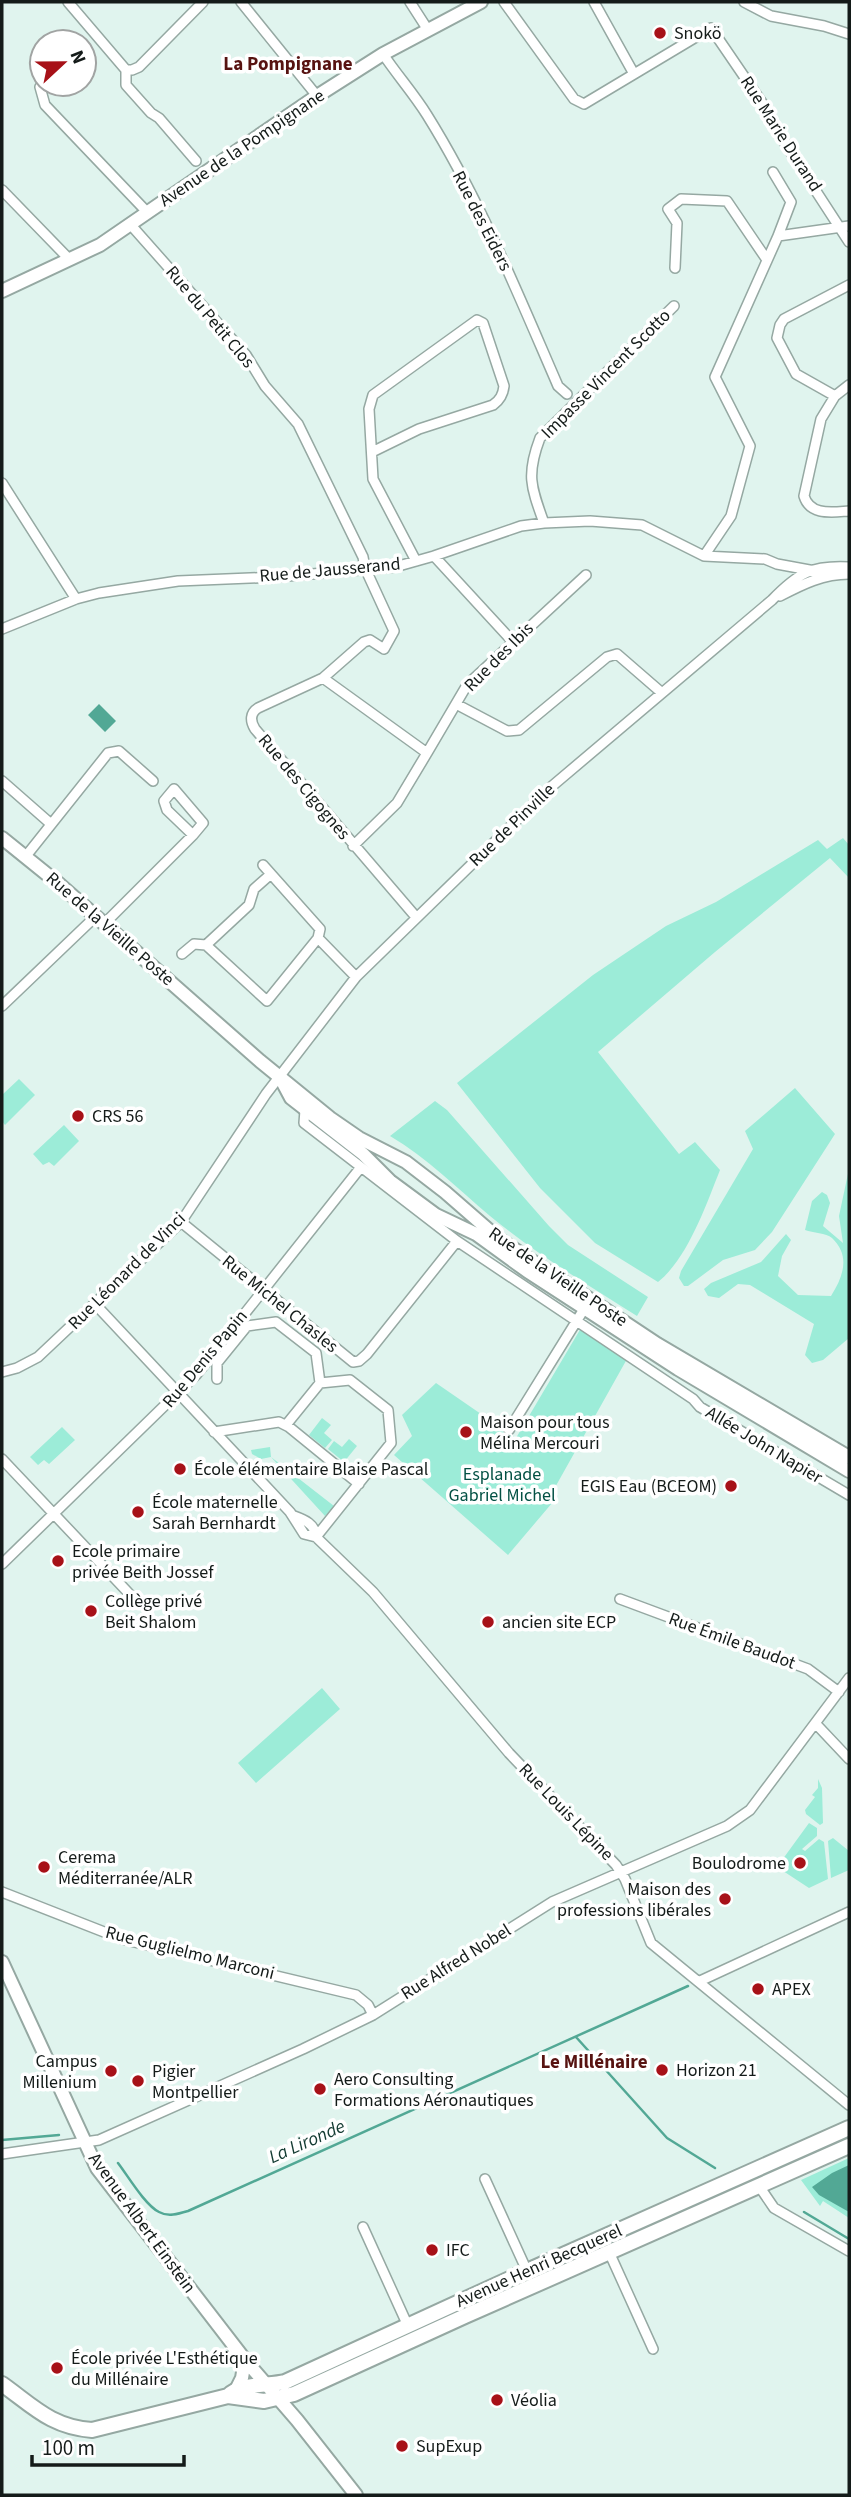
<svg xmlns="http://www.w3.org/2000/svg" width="851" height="2497" viewBox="0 0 851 2497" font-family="'Source Sans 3',sans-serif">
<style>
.green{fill:#9cecd8}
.water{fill:#52a895}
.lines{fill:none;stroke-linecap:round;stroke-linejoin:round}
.stream{stroke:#52a895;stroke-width:2.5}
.minor-casing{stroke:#95a8a2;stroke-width:12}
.secondary-casing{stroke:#95a8a2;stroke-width:16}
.primary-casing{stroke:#95a8a2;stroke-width:18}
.minor{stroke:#fff;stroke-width:9}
.secondary{stroke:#fff;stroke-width:12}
.primary{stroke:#fff;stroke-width:14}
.poi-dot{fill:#a71118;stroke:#fff;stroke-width:2.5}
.labels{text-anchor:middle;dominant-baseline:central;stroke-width:7;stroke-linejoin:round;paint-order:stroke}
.poi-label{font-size:18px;fill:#141b19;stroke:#fff;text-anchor:start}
.street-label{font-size:18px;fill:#141b19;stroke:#fff}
.park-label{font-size:18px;fill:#035144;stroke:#fff}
.neighbourhood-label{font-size:19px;font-weight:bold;fill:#571311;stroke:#fff}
.water-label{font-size:19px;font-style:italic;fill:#123a31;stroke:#fff}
</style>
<rect width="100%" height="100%" fill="#e0f4ee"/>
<!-- green -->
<path class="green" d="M843,838L849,845V878L830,858L715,952L598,1052L679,1154L695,1142L720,1170C706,1205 688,1258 658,1282L595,1243L540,1188L457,1083L593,975L666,926L716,902L818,840L827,849Z
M19,1079L35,1095L5,1125L2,1121V1095Z
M795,1088L835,1134L772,1232L755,1250L723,1260L688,1286H684L679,1278L681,1271L753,1149L745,1131Z
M435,1101L447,1110L549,1226L568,1245L648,1297L637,1316C588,1285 536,1254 490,1216C457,1188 427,1158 390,1136Z
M64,1125L79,1141L54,1166L49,1162L43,1165L33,1154Z
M849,1169V1338L823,1360L812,1363L805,1355L814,1324L750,1285L738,1284L719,1298L708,1296L704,1289L711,1283L761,1262L786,1234L791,1240L782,1256L778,1276L798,1295L831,1296C843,1277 851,1256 832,1238C826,1233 813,1233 805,1230L812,1201L822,1192L827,1195L830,1203L823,1226L843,1243L839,1216Z
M581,1328L627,1359L553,1491L558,1496L508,1555L394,1455L412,1436L402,1415L436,1383L516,1438Z
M322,1418L331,1425L324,1433L332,1440L325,1448L309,1435Z
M62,1427L75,1440L49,1464L44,1460L38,1465L30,1457Z
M349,1439L357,1446L344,1462L328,1449L334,1441L342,1447Z
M270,1447L271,1457L334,1506L325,1516L271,1457L261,1459L252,1454L251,1450Z
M322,1688L340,1709L256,1783L238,1763Z
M818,1779L822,1788L823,1823L820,1825L806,1814L805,1810L815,1797L812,1795L818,1788Z
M809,1823L817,1828V1836L802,1849L805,1851L819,1839L824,1842L828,1879L809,1888L777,1867Z
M833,1838L849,1851V1870L831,1878L828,1841Z
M849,2158V2218L823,2201L820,2206L801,2180Z"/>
<!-- water -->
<path class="water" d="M99,704L116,721L105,732L88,715Z
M849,2165V2212L819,2195L812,2187L832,2173Z"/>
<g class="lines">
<!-- stream -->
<path class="stream" d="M576,2037L667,2138L715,2168
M2,2140L59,2135
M118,2163C128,2176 145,2205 159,2212C168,2217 178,2214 188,2211L688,1986
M804,2212L849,2239"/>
<defs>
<path id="minor" d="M68,2L126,70V85L151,113L159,118L196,161
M241,2L317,96
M410,2L428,30
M504,2L574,99L584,104L711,28L767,110L775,128L849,242
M594,2L634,74
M744,2L771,16L824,26L849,34
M383,54C397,75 414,94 427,115C480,200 518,294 558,386L567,394
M126,70H132L139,67L203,2
M40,87L45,105L147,212
M773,172L791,202L778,236
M2,190L70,260
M130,224L246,355L265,386L298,424L363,557L365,568L394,631L384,649L370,640L364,642L323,678L258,708C250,713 250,721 255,729L416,917
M675,268L677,223L668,209L681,199L727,201L767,260
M849,385L835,396L821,419L804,496C810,516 832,512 849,511
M835,396L796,374L777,338L780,325L784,319L849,285
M372,452L419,429L493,405C500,400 503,395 504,386L483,323L477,320L373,395L369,409L373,479L416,561
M2,483L76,599
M544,523C531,487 526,475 540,438L674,306
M434,556L513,642
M704,556L731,516L750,446L715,377L778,236L849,226
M780,596C803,584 823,574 849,574
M2,629L76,599L99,593L178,581L276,577L395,567L434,556L521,526L544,523L590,521L642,525L704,556L765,559L777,564L831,574
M323,678L427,753L397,803L353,846
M456,704L507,731L519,730L607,657L617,654L662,693
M427,753L467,685L586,575
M2,781L51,824
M26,856L108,753L119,751L153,781
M263,865L271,874L320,929L318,938L267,1001L206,945L249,905L254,889L271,874
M104,924L193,835L203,823L174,789L164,801L167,810L193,835
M318,938L356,977
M182,954L194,944L206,945
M2,1006L95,917
M305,1110L304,1123L457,1241L693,1399L700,1407L849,1495
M181,1222L353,1362L359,1361L367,1354L457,1241
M95,1304L290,1512L304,1534L316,1537
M2,1372L17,1368L38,1357L181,1222L266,1094L356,977L551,787L772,600C798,573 812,565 849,567
M217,1379V1363L247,1326L276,1322L316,1353L320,1383
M286,1425L320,1383
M509,1430L584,1309
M214,1432L279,1422L289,1427L359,1484
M2,1459L138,1603
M294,1516C305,1520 315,1524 316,1537L373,1592L509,1753L616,1865L625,1879L651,1943L849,2105
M316,1537L391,1443L388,1410L350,1380L320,1383
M2,1564L196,1375L361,1167
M620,1599L808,1669L839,1692
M816,1724L849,1759
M2,1892L122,1939L356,1995L368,2005L373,2015
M700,1981L849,1912
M2,2154L99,2140L303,2049L373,2015L552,1902L727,1826L750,1810L849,1678
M485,2179L527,2271
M759,2186L774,2208L849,2251
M363,2227L408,2326
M609,2252L653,2349"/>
<path id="secondary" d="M2,291L100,245L317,96L383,54L481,2
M2,838L59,884L260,1061L330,1118L359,1138L406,1162L445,1192L499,1239L657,1344L849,1457
M283,1083L291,1098L363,1154L390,1181L436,1215L476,1234L527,1271L678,1369L849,1471
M2,1962L97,2168L245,2360L297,2420L356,2495
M236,2390L242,2378L245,2360"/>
<path id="primary" d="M2,2384C33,2406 51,2427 92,2430L228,2396C241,2383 267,2386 285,2382L527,2271L849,2128
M228,2396L264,2401L294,2394L465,2316L849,2146"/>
</defs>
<!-- minor casing -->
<use href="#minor" class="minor-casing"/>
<!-- secondary casing -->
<use href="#secondary" class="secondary-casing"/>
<!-- primary casing -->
<use href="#primary" class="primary-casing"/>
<!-- minor -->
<use href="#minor" class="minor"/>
<!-- secondary -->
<use href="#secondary" class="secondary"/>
<!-- primary -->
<use href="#primary" class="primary"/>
</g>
<!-- markers -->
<g class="poi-dot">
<circle cx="660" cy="33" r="7"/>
<circle cx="78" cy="1116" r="7"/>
<circle cx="466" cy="1432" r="7"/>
<circle cx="180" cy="1469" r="7"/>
<circle cx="731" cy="1486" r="7"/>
<circle cx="138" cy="1512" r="7"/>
<circle cx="58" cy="1561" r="7"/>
<circle cx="91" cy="1611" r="7"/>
<circle cx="488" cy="1622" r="7"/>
<circle cx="800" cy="1863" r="7"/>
<circle cx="44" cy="1867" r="7"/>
<circle cx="725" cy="1899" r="7"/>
<circle cx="758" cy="1989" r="7"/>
<circle cx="662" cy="2070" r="7"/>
<circle cx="111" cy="2071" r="7"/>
<circle cx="138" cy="2081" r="7"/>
<circle cx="320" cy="2089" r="7"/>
<circle cx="432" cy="2250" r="7"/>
<circle cx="57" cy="2368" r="7"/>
<circle cx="497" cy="2400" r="7"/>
<circle cx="402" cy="2446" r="7"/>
</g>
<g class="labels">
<!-- poi labels -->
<g class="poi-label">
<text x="674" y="33">Snokö</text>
<text x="92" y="1116">CRS 56</text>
<text x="480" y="1422">Maison pour tous<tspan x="480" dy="21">Mélina Mercouri</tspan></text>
<text x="194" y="1469">École élémentaire Blaise Pascal</text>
<text x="717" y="1486" text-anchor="end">EGIS Eau (BCEOM)</text>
<text x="152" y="1502">École maternelle<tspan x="152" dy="21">Sarah Bernhardt</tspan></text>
<text x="72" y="1551">Ecole primaire<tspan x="72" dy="21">privée Beith Jossef</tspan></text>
<text x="105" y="1601">Collège privé<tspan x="105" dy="21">Beit Shalom</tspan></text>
<text x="502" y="1622">ancien site ECP</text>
<text x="58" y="1857">Cerema<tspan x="58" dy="21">Méditerranée/ALR</tspan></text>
<text x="786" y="1863" text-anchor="end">Boulodrome</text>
<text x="711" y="1889" text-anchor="end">Maison des<tspan x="711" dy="21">professions libérales</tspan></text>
<text x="772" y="1989">APEX</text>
<text x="97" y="2061" text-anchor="end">Campus<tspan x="97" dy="21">Millenium</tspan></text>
<text x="676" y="2070">Horizon 21</text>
<text x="152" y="2071">Pigier<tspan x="152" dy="21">Montpellier</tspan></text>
<text x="334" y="2079">Aero Consulting<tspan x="334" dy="21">Formations Aéronautiques</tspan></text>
<text x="446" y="2250">IFC</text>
<text x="71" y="2358">École privée L'Esthétique<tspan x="71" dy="21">du Millénaire</tspan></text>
<text x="511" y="2400">Véolia</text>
<text x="416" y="2446">SupExup</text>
</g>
<!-- street labels -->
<g class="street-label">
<text transform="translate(781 134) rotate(57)">Rue Marie Durand</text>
<text transform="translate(242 148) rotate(-34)">Avenue de la Pompignane</text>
<text transform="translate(482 221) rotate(63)">Rue des Eiders</text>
<text transform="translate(210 317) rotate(50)">Rue du Petit Clos</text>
<text transform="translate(606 374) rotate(-45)">Impasse Vincent Scotto</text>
<text transform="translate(330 570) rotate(-5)">Rue de Jausserand</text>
<text transform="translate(499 657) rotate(-45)">Rue des Ibis</text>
<text transform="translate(304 787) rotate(50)">Rue des Cigognes</text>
<text transform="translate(512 825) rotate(-44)">Rue de Pinville</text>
<text transform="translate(110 929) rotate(41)">Rue de la Vieille Poste</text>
<text transform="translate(127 1271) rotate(-45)">Rue Léonard de Vinci</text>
<text transform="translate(558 1277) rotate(34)">Rue de la Vieille Poste</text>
<text transform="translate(280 1304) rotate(39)">Rue Michel Chasles</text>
<text transform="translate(205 1359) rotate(-50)">Rue Denis Papin</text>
<text transform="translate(764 1445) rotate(31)">Allée John Napier</text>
<text transform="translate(732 1641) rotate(20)">Rue Émile Baudot</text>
<text transform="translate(566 1812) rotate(46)">Rue Louis Lépine</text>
<text transform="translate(190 1953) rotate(14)">Rue Guglielmo Marconi</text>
<text transform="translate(456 1962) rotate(-32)">Rue Alfred Nobel</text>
<text transform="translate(142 2223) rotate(54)">Avenue Albert Einstein</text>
<text transform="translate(539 2266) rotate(-24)">Avenue Henri Becquerel</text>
</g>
<!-- park labels -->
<g class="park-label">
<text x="502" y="1474">Esplanade<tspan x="502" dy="21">Gabriel Michel</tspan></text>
</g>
<!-- neighbourhood labels -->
<g class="neighbourhood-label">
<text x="288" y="64">La Pompignane</text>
<text x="594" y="2062">Le Millénaire</text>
</g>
<!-- water labels -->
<g class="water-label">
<text transform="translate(307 2142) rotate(-24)">La Lironde</text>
</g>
</g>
<!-- border -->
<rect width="851" height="2497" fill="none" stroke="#141b19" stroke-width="7"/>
<!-- north arrow -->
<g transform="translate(63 63) rotate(68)"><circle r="33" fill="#ffffff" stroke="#a1a4a3" stroke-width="2"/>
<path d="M0-5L12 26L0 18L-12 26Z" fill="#a71118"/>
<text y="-10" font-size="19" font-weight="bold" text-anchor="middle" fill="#141b19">N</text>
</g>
<!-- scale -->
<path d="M32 2455v10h152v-10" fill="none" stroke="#141b19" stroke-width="3.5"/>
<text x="42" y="2455" font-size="21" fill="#141b19" stroke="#ffffff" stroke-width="5" paint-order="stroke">100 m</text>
</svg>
